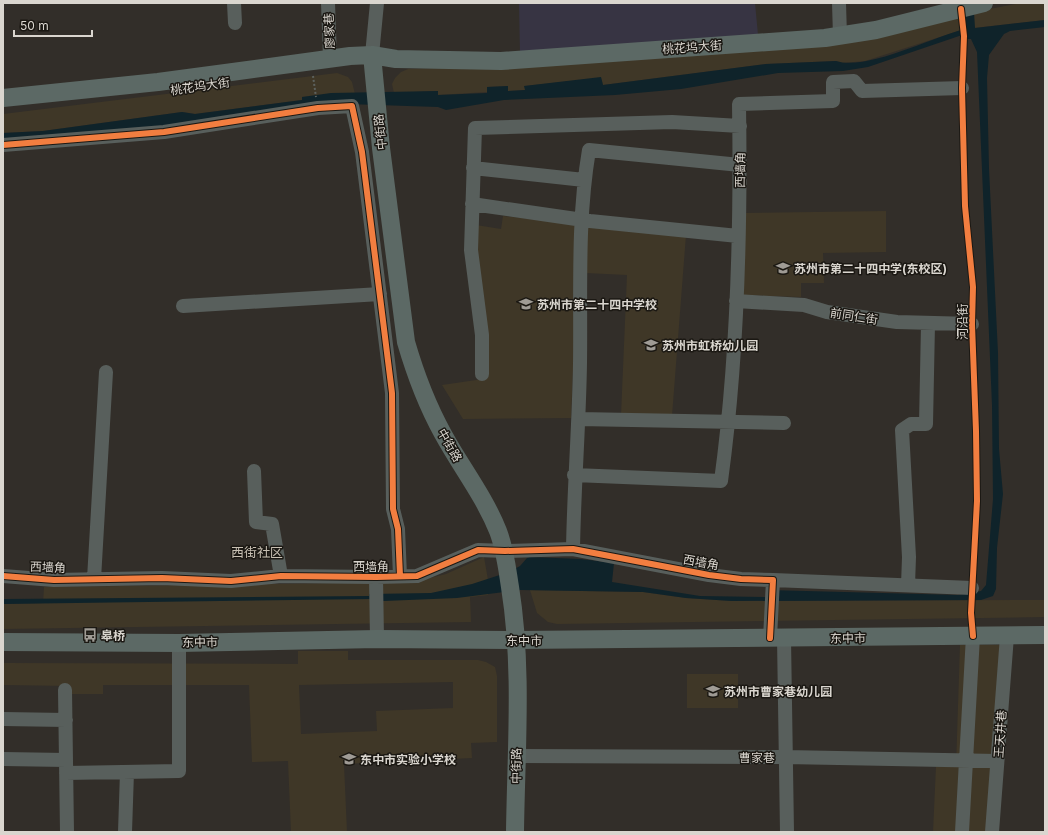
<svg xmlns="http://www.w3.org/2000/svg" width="1048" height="835" viewBox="0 0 1048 835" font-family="Inter,'Noto Sans SC',sans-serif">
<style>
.built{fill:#3f3727;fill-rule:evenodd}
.industrial{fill:#373443}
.water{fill:#0f232a}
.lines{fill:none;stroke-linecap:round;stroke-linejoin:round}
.path{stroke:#5d625f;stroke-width:2;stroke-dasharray:2 2;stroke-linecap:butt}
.minor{stroke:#585f5c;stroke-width:14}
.major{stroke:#5c6965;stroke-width:18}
.cycleway-casing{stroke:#1b1813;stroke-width:8}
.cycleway{stroke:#f27e40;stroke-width:6}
.labels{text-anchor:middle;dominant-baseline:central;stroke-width:3;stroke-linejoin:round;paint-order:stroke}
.street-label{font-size:12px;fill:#dad6cf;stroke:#1b1813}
.poi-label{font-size:12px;font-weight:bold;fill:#dad6cf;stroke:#1b1813;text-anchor:start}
.neighbourhood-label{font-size:13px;fill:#c8c0b3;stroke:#1b1813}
</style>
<rect width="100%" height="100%" fill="#322e29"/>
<!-- built -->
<path class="built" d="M1020,3H1045V20L965,29L865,61L843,63L836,61L766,64L603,85L601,78L525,86V90L508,91V86L487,87V92L438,95L437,91L394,93L392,84L395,78L401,72L408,69L528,66L974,12Z
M337,73L348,77L352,82L355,94L302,97V100L195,114L182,112L43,131L3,133V114Z
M886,211V252L823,253L824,283H801V297L741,295L744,213Z
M503,216L579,224L571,418L463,419L442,385L483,379L470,224L501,229Z
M586,225L686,235L672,416L621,415L627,275L585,273Z
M484,557L488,580V595L470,597L471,622L3,629V604L43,603L44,587L414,582L446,574Z
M530,590L643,592L686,598L732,601L1045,600V617L557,624L548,622L537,613Z
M960,645H1004L991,832H933L936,766L956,767Z
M298,651H348V660H478L486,662L495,667L497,676V742L471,743L472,758L344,764L347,832H291L288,761L252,762L249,685H103V694H71V686L3,685V663L298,664ZM453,682V708L376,711L377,731L301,734L299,685Z
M687,674H738V708H687Z"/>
<!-- industrial -->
<path class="industrial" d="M519,3H755L758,35L520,54Z"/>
<!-- water -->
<path class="water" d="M963,3L974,12L975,28L1045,20V27L1010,31L1004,34L989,55L987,78L989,169L998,353L999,449L1003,494L997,548L996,589L993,596L981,600L732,601L686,598L643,592L520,590L457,598L384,601L373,599L3,604V599L369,596V594L431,593L472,584L509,572L520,566L527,558L530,557L581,559L614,563L612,582L700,596L768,597V590L958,595L981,591L986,585L993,499L992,405L977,52L971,39H965V34L868,67L843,71L778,73L681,89L615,95L504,100L446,110L438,107L347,104L165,129L3,142V133L43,131L182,112L195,114L302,100V97L331,93L438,91V95L487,93V87L508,86V91L525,90L524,86L601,77L603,85L766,64L836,61C867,71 932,37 965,29Z"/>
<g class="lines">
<!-- path -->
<path class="path" d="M313,76L316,97"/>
<!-- minor -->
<path class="minor" d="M234,3L235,23
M328,3L330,58
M839,3L840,36
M372,55L377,3
M3,145L164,132L318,108L352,106L362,152L392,393L393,509L398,529L400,576
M473,168L584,180
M472,204L590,221L738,236
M736,301L804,305L827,312L897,322L972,324
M183,306L380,294
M482,374V335L471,250L475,128L672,122L740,126
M579,419L784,423
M254,471L256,522L272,524L281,576
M574,475L721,481C738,357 741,229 739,104L833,101V82L854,81L862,91L962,88
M573,549C574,487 579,426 580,364C581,293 577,221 589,150L740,165
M3,576L54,580L162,578L231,581L281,576L376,577L417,576L478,550L505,551L573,549L709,575L741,579L773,580L770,638
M376,577L377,639
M94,579L106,372
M773,580L972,588
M908,585L909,557L902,430L911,424H926L928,324
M784,638L787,832
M65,690L67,832
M3,719L66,720
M516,756L785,757L997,761
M3,759L66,760
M66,773L179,771V643
M125,832L127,772
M962,832L973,636
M992,832L1007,636"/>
<!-- major -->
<path class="major" d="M372,55L381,148L406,342C415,373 427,405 443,434C461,467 484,496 498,531C505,549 507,568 510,587C523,668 516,751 515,832
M3,98L158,82L350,56L372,55L396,59L501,61L825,38L876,30L984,3
M3,642L179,643L377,639L516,640L1045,635"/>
<defs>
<path id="cycleway" d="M961,9L964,36L962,88L965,206L973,287L972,324L976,431L977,501L971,613L973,636
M3,145L164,132L318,108L352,106L362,152L392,393L393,509L398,529L400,576
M3,576L54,580L162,578L231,581L281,576L376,577L417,576L478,550L505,551L573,549L709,575L741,579L773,580L770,638"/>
</defs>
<!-- cycleway casing -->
<use href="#cycleway" class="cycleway-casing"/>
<!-- cycleway -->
<use href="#cycleway" class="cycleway"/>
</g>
<!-- icons -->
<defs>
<symbol id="school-bare" viewBox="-9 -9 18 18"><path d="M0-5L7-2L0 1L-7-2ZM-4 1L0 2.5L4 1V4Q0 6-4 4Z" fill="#9f9b95" stroke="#1b1813" stroke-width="2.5" paint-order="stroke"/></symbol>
<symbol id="bus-bare" viewBox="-9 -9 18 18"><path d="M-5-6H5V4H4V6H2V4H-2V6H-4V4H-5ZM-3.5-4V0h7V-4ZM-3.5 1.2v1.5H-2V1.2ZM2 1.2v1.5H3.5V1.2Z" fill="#9f9b95" stroke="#1b1813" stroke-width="2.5" paint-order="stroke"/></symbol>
</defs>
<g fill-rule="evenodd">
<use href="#school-bare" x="773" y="258" width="20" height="20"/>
<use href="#school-bare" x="516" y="294" width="20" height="20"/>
<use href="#school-bare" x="641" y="335" width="20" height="20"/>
<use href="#bus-bare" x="80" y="625" width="20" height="20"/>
<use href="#school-bare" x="703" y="681" width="20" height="20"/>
<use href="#school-bare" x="339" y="749" width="20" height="20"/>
</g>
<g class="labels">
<!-- street labels -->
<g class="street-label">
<text transform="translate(329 31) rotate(-92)">廖家巷</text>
<text transform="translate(692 47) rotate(-4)">桃花坞大街</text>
<text transform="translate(200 86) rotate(-8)">桃花坞大街</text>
<text transform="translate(380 132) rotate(-96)">中街路</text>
<text transform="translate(740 170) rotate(-89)">西墙角</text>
<text transform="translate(854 316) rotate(9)">前同仁街</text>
<text transform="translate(962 322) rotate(-90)">河沿街</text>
<text transform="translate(450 445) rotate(60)">中街路</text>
<text transform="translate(701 562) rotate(10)">西墙角</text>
<text x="371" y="566">西墙角</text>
<text transform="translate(48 567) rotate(2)">西墙角</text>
<text transform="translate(848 638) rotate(-1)">东中市</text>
<text x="524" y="640">东中市</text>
<text transform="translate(200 642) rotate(-1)">东中市</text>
<text transform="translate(1000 734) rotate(-86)">王天井巷</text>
<text x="757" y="757">曹家巷</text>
<text transform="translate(516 766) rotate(-89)">中街路</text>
</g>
<!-- poi labels -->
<g class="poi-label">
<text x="794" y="268">苏州市第二十四中学(东校区)</text>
<text x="537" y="304">苏州市第二十四中学校</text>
<text x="662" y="345">苏州市虹桥幼儿园</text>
<text x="101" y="635">皋桥</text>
<text x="724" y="691">苏州市曹家巷幼儿园</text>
<text x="360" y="759">东中市实验小学校</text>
</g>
<!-- neighbourhood labels -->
<g class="neighbourhood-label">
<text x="257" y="552">西街社区</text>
</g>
</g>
<!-- border -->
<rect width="1048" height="835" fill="none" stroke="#dad6cf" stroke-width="8"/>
<!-- scale -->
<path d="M14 30v6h78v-6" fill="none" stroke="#dad6cf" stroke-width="2"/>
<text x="20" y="30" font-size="12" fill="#dad6cf" stroke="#1b1813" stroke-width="3" paint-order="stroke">50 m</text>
</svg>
